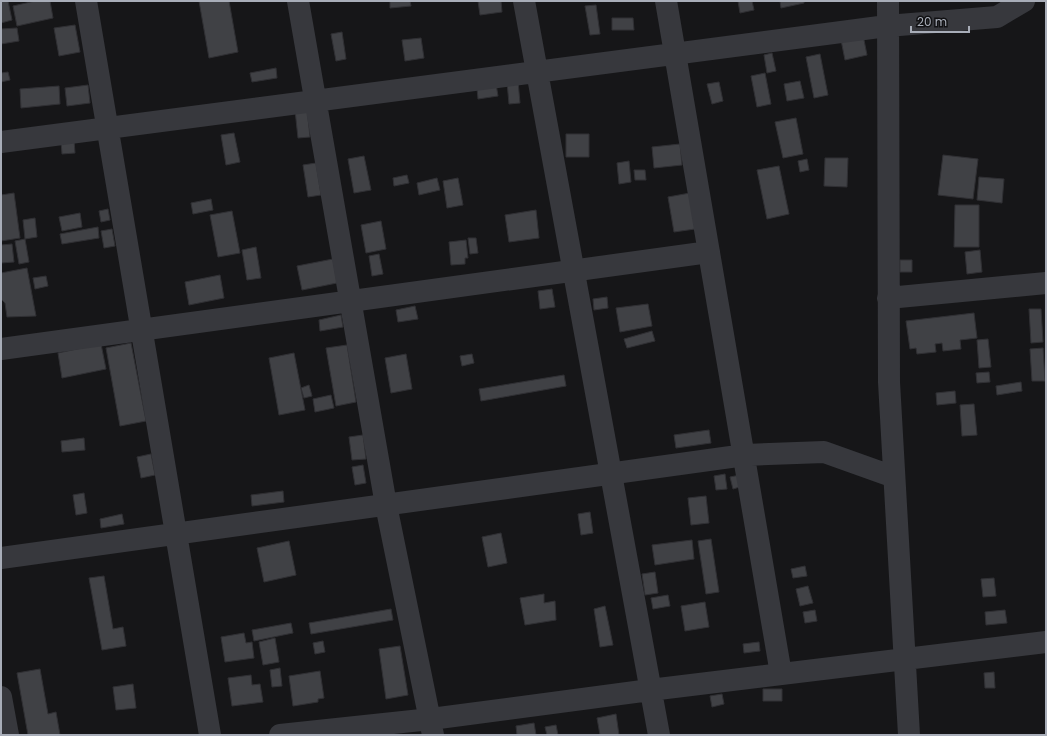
<svg xmlns="http://www.w3.org/2000/svg" width="1047" height="736" viewBox="0 0 1047 736" font-family="Poppins,sans-serif">
<style>
.building{fill:#404145;stroke:#303034}
.lines{fill:none;stroke-linecap:round;stroke-linejoin:round}
.street{stroke:#37383d;stroke-width:22}
</style>
<rect width="100%" height="100%" fill="#161618"/>
<!-- building -->
<path class="building" d="M1,1H8L12,20L1,23Z
M35,1H50L53,18L17,26L13,6Z
M199,1H229L238,52L209,58Z
M390,1H410L411,6L390,8Z
M478,1H501L502,12L480,15Z
M738,1H752L754,10L740,13Z
M780,1H804V3L781,8Z
M596,5L600,34L590,35L585,6Z
M612,18H633L634,30H612Z
M75,25L80,52L59,56L54,28Z
M17,28L19,41L1,44V29Z
M342,32L346,59L336,61L331,34Z
M863,35L867,55L845,60L841,40Z
M421,38L424,58L405,61L402,40Z
M772,53L776,71L767,73L764,55Z
M820,54L828,95L814,98L806,57Z
M276,68L277,78L252,82L250,73Z
M8,72L10,80L1,82V73Z
M765,73L771,104L757,107L751,76Z
M518,81L520,103L509,104L507,82Z
M800,81L804,98L787,101L784,84Z
M719,82L723,101L712,104L707,84Z
M496,84L498,96L478,99L477,88Z
M88,85L90,103L67,106L65,88Z
M59,86L60,104L21,108L20,89Z
M307,109L310,137L298,138L295,110Z
M796,118L803,154L783,158L775,122Z
M234,133L240,162L226,165L221,135Z
M566,134H589V157H566Z
M74,140L75,153L62,154L61,141Z
M680,144L682,165L654,168L652,147Z
M943,155L978,159L973,199L938,195Z
M364,156L371,190L354,193L348,159Z
M825,158H848L847,187L824,186Z
M807,159L809,170L800,172L798,161Z
M629,161L631,182L619,184L617,163Z
M316,163L321,195L308,197L303,165Z
M779,166L789,214L767,219L757,170Z
M634,170H645L646,180H635Z
M407,175L409,183L394,186L393,178Z
M979,177L1004,179L1002,203L977,200Z
M437,178L440,190L419,195L417,183Z
M458,178L463,205L447,208L443,181Z
M14,193L20,238L1,241V195Z
M690,193L695,229L674,232L668,197Z
M211,199L213,210L193,214L191,203Z
M955,205H979V247H954Z
M108,209L110,220L101,222L99,211Z
M536,210L539,238L509,242L505,215Z
M232,211L240,253L218,257L210,215Z
M80,213L82,227L62,231L59,217Z
M35,218L37,237L25,239L23,220Z
M381,221L386,249L366,253L361,225Z
M98,227L99,238L62,244L60,234Z
M112,229L115,246L104,248L101,231Z
M468,238H476L478,253L470,254Z
M25,239L29,262L19,264L15,241Z
M466,240L468,258H465V264L451,265L449,242Z
M12,244L14,262L1,263V245Z
M256,247L261,278L247,280L242,250Z
M980,250L982,272L967,274L965,252Z
M379,254L383,274L372,276L369,256Z
M333,259L337,283L302,290L297,266Z
M900,260H912V272H900Z
M27,268L36,316L7,317L5,303L1,299V273Z
M220,275L224,298L189,305L185,282Z
M46,276L48,286L35,289L33,278Z
M552,289L555,307L540,309L538,291Z
M607,297L608,308L594,310L593,299Z
M648,304L652,326L620,332L616,308Z
M415,306L418,319L398,322L396,310Z
M1029,309H1041L1043,342L1031,343Z
M974,313L977,338L960,340L961,349L943,351L942,343L935,344L936,352L917,354L916,348L910,349L906,321Z
M341,315L343,327L320,331L319,320Z
M652,331L655,341L627,348L624,339Z
M988,339L991,367L979,368L977,340Z
M131,343L146,421L120,426L106,348Z
M101,344L106,369L62,378L58,353Z
M347,345L356,402L336,406L326,348Z
M1043,348L1045,381H1032L1030,349Z
M294,353L305,410L279,415L269,358Z
M406,354L412,389L391,393L385,358Z
M472,354L474,363L462,366L460,356Z
M989,372L990,382L977,383L976,373Z
M564,375L566,386L481,401L479,389Z
M1021,382L1022,391L997,395L996,386Z
M309,385L312,396L304,398L301,388Z
M955,391L956,403L937,405L936,393Z
M331,395L334,408L315,412L313,399Z
M974,404L977,435L962,436L960,405Z
M709,430L711,443L676,448L674,435Z
M363,435L366,459L352,460L349,437Z
M84,438L85,450L62,452L61,441Z
M151,454L155,475L141,478L137,457Z
M363,465L366,483L355,485L352,467Z
M725,474L727,489L716,490L714,476Z
M740,475L743,486L733,489L730,477Z
M283,491L284,502L252,506L251,495Z
M84,493L87,513L76,515L73,495Z
M706,496L709,523L691,525L688,498Z
M590,512L593,533L581,535L578,514Z
M122,514L124,524L101,528L100,519Z
M501,533L507,563L488,567L482,537Z
M711,539L719,592L706,594L698,541Z
M692,540L694,559L655,565L652,545Z
M289,541L296,575L264,582L257,548Z
M805,566L807,576L793,578L791,569Z
M655,572L658,593L645,595L642,574Z
M104,576L113,629L123,627L126,646L102,650L89,578Z
M994,578L996,596L983,597L981,579Z
M808,586L813,603L800,606L796,589Z
M544,594V603L555,601L556,620L525,625L520,598Z
M668,595L670,606L653,609L651,598Z
M705,602L709,627L685,631L681,606Z
M605,606L613,645L600,647L594,609Z
M391,609L393,620L311,634L309,623Z
M815,610L817,621L805,623L803,612Z
M1005,610L1007,623L986,625L985,612Z
M291,623L293,633L254,641L252,630Z
M244,633L246,643L252,642L254,658L225,662L221,637Z
M275,638L279,662L263,665L259,642Z
M323,641L325,652L315,654L313,643Z
M759,642L760,651L744,653L743,644Z
M400,646L408,695L386,699L379,649Z
M280,668L282,686L272,687L270,670Z
M40,669L48,714L56,712L60,735H28L17,673Z
M320,671L324,698L318,699V702L293,706L289,676Z
M994,672L995,688H985L984,673Z
M251,675L252,685L260,684L263,702L232,706L228,678Z
M133,684L136,708L116,710L113,687Z
M763,689H782V701H763Z
M722,694L724,704L712,707L710,696Z
M616,714L619,735H600L597,718Z
M534,723L536,735H517L516,726Z
M556,725L558,735H547L545,727Z"/>
<g class="lines">
<!-- street -->
<path class="street" d="M86,1L210,735
M298,1L386,505L433,735
M524,1L659,735
M666,1L781,674
M888,1L889,382L909,735
M1,142L887,26L997,17L1024,1
M888,298L1046,283
M1,349L709,252
M1,558L745,455L824,452L894,477
M1,697L8,735
M280,735L431,719L650,690L1046,642"/>
</g>
<!-- border -->
<rect width="1047" height="736" fill="none" stroke="#a8adb8" stroke-width="4"/>
<!-- scale -->
<path d="M911 26v6h58v-6" fill="none" stroke="#a8adb8" stroke-width="2"/>
<text x="917" y="26" font-size="12" fill="#a8adb8" stroke="#111113" stroke-width="3" paint-order="stroke">20 m</text>
</svg>
